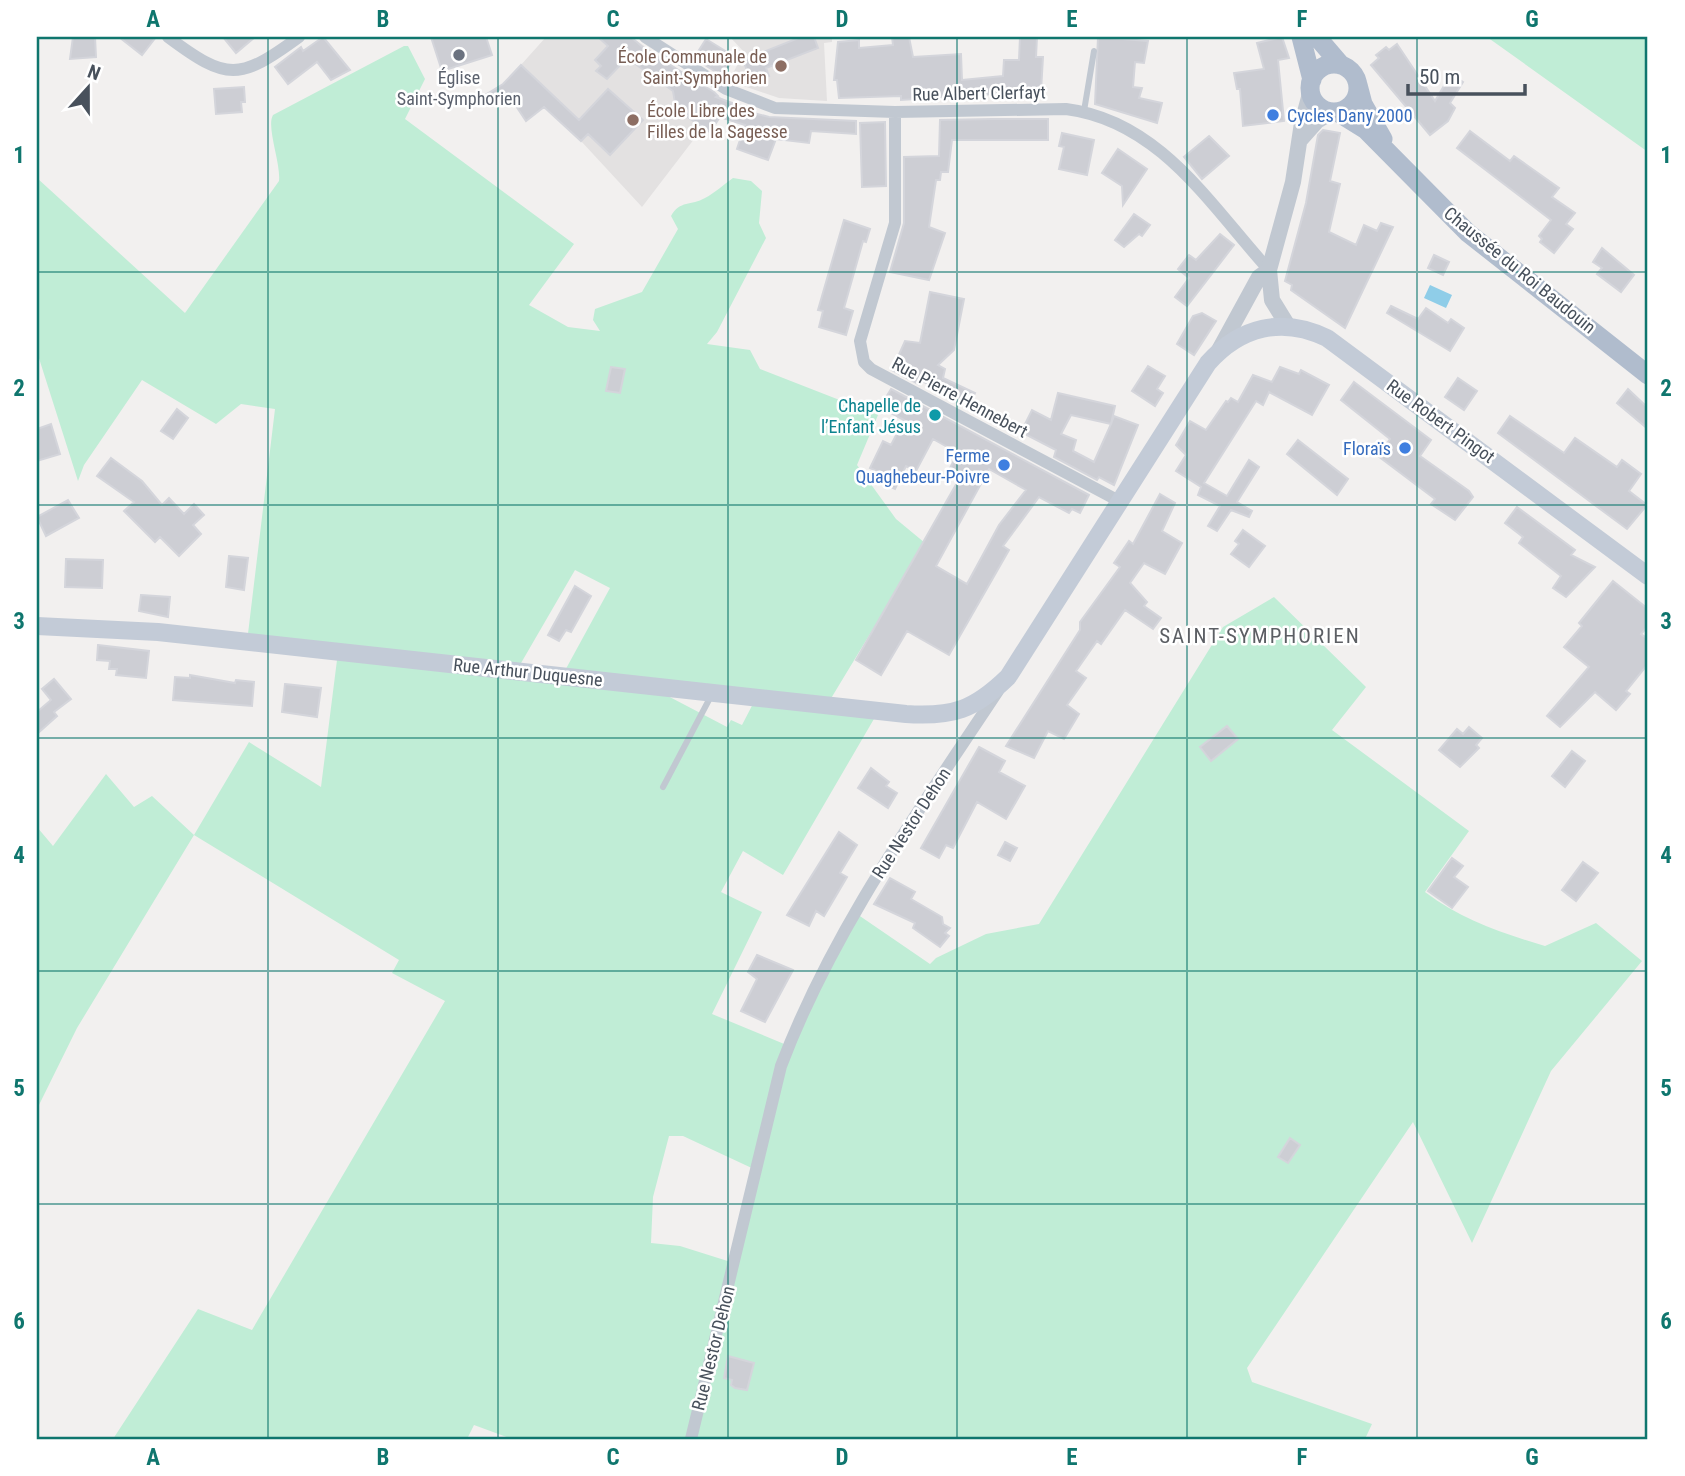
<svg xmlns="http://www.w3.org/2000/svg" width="1685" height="1476" viewBox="0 0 1685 1476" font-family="'Roboto Condensed',sans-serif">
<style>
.education{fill:#e3e1e1}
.green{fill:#c0edd6;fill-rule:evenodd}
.water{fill:#8fcde8}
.building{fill:#cdced4;stroke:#d4d5db;stroke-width:2;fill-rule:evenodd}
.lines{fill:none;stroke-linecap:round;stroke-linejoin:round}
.service{stroke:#c1c8d1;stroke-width:6}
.minor{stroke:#c1c8d1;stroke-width:12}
.tertiary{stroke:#c1c8d1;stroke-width:16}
.secondary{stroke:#c3cbd7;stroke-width:18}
.primary{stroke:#b0bccd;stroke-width:19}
.grid{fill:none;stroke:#0f766e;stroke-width:2;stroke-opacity:0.55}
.worship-dot{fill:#6b7280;stroke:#fff;stroke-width:2.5}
.education-dot{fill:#8d6e63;stroke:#fff;stroke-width:2.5}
.shop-dot{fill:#3f7fe0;stroke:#fff;stroke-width:2.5}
.culture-dot{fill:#0f9aa8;stroke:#fff;stroke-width:2.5}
.labels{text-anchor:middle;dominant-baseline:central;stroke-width:5;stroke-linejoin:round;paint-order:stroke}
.education-label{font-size:18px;fill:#785e54;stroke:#fff;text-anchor:end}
.worship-label{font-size:18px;fill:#5b616d;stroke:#fff}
.street-label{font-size:18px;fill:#48515c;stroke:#fff}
.shop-label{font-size:18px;fill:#366cbe;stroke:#fff;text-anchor:end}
.culture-label{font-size:18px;fill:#0d838f;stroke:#fff;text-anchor:end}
.quarter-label{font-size:21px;letter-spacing:2px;fill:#5c5f64;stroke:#fff}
.neatline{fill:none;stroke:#0f766e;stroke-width:2.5}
.grid-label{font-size:23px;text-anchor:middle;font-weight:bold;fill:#0f766e}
</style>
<rect width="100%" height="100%" fill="#f2f0ef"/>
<!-- education -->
<path class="education" d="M546,37H631L724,100L642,207L581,141L511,76Z
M730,37H832V42L824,43L827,101L779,98L729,81L744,52Z"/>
<!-- green -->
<path class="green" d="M1487,37H1648V152Z
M404,46H408L425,79L405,119L574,244L529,305L568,327L600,331L593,320L595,309L642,292L678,229L671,216C680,200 691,206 705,198C715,193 724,184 733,178L751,181L762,191L759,223L766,238L717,332L707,344L750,350L760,369L878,415L857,465L896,519L925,543L827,705L878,712L783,875L743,851L721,892L762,912L712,1014L789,1046L854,912L930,964L936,958L986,934L1039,924L1223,627L1274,597L1366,687L1332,730L1469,831L1425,892C1462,920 1502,933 1545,946L1596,923L1642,961L1551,1071L1472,1243L1413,1122L1247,1368L1252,1382L1372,1424L1365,1439H512L474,1425L467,1439H113L198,1309L252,1330L445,1001L392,973L399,960L194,835L77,1028L37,1109V827L53,846L106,774L134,807L152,796L194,835L249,742L321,787L338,652L247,642L275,409L241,404L216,424L142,380L84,465L78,481L37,352V178L185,313L279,181C281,163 266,127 273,115ZM575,570L610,588L562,676L517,670ZM664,694L756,698L742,725L731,720L727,727ZM669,1136H683L756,1170L734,1263L680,1246L651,1243L653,1197Z"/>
<!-- water -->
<path class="water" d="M1430,285L1452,295L1446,308L1424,298Z"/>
<!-- building -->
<path class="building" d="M73,37H95L96,57L70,59Z
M119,37H156L142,55Z
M223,37H255L236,53Z
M323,37L350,70L331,80L317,62L288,84L275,67L301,47L303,51Z
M431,37H486L492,55L442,71Z
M598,37H631L646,50L714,92L718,96L716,97L751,110L750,112L769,117L856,121V134L811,131L809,143L776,139L768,160L737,149L745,125L720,117L710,132L686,116L688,112L675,103L673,91L627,58L607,79L596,71L601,66L595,60L608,46Z
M801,37H814L818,48L766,68L769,76L752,83L743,60Z
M892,37H909L913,57L961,54L962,80L1003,76L1004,60H1019L1020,37H1037L1036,57H1043L1041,91L901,100V96L839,98L837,80H834L838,42L859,40V48L893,45Z
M1098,37L1148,41L1144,63L1135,62L1133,87L1142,88L1139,98L1162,103L1157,123L1095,104Z
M1282,37L1289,58L1278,60L1284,121L1243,126L1240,89H1237L1234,73L1264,69L1257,43Z
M706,39L735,57L722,76L694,58Z
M1397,44L1435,101L1451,74L1463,82L1450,103L1455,108L1448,121L1430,135L1371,65L1379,58L1376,55L1386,47L1389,50Z
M521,65L579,120L608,89L643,120L610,155L588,134L581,141L544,107L526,121L512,100L508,102L505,98L491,106L485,95L503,84Z
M244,87L245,102H241L242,112L216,114L214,89Z
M992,119H1048V140H952L948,172H941L940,180H936L929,227L945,233L929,280L890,272L904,223V157L939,156L940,120Z
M885,122L886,186L862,187L860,123Z
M1323,130L1340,133L1330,181L1340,184L1329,232L1356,245L1364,225L1377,231L1381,223L1393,227L1345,328L1291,290L1292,285L1285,281L1306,203L1318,135Z
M1470,131L1510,161L1514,156L1559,188L1552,197L1575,213L1566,224L1573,229L1554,253L1540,242L1542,239L1539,236L1551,220L1457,148Z
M1062,133L1094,140L1087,175L1059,169L1064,147L1059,146Z
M1209,136L1229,156L1202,179L1184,157Z
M1118,149L1147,169L1123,205L1122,186L1102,173Z
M1134,214L1150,225L1142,236L1139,234L1124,247L1115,240Z
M844,220L870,229L866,242L863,241L844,308L853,311L846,335L819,327L823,311L818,310Z
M1220,234L1234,245L1187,306L1175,297L1189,278L1178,269L1189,255L1196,260Z
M1602,248L1634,275L1621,292L1597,274L1602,268L1593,262Z
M1434,255L1449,262L1443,275L1428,268Z
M930,292L964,299L954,350L938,365L945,369L943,378L975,393L970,404L922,381L920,385L892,370L905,341L920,343Z
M1391,306L1418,319L1426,308L1448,323L1451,319L1464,328L1450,351L1387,313Z
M1202,313L1216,321L1194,355L1177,344L1193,316Z
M1148,366L1165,376L1157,389L1163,393L1155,406L1132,391Z
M611,367L625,369L620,393L606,391Z
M1280,367L1299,374L1301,370L1329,385L1312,415L1269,392L1263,405L1256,401L1204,483L1227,496L1249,460L1259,467L1237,502L1252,511L1249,517L1231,510L1217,531L1208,526L1220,506L1198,495L1201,487L1176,471L1186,455L1176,445L1190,421L1206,430L1226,401L1228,402L1231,398L1238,402L1253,375L1272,382Z
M1458,378L1477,391L1464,410L1445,397Z
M1354,382L1431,440L1420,456L1469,491L1473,497L1455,520L1431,504L1435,499L1378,456L1390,439L1341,400Z
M891,389L1089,495L1080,513L1072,509L1069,513L1039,497L1003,546L1009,550L949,655L907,631L881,675L856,660L962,474L950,468L958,453L933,439L916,471L906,466L895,489L880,482L883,474L870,468L883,441L891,445L904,420L880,407ZM989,469L1026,490L999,525L967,584L936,566Z
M1628,389L1648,408V429L1617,403Z
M1058,393L1115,406L1111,424L1114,416L1138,425L1114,485L1099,477L1097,480L1054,457L1056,450L1021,432L1032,410L1051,420ZM1071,415L1111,424L1094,462L1073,451L1076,440L1061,434Z
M177,409L188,418L173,439L161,431Z
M1510,416L1564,453L1575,438L1617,467L1622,460L1641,474L1629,491L1647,505L1627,529L1498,433Z
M51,424L60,454L37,461V429Z
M1298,440L1348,479L1337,495L1287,454Z
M111,458L142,481L162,505L169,498L184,514L194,504L204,515L193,525L201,534L179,556L160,537L155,542L124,511L134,502L97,476Z
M1160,494L1175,503L1162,531L1182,543L1165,574L1144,563L1130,583L1147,602L1144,606L1161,618L1153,629L1125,610L1101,644L1097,641L1076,671L1086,678L1067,705L1079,714L1064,739L1048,731L1034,758L1006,746L1080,630V622L1120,567L1114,563L1129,541L1133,544Z
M68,500L79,518L46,536L37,517Z
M1517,507L1575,550L1571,555L1595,567L1566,597L1553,588L1561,576L1519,543L1523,537L1505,523Z
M1243,530L1265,546L1249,567L1231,554L1239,544L1235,541Z
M229,556L248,558L244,590L226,587Z
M66,559L103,560L102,588L65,587Z
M1613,581L1648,609V626L1641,634L1648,639V664L1626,691L1630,694L1616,710L1595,692L1560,727L1547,716L1589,667L1564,647L1582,626L1579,623Z
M575,586L591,596L571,632L566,630L559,641L548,635Z
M141,595L170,597L168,617L139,611Z
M98,645L149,651L146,678L116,675L117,669H109L110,661L97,660Z
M190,675L235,683L236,680L254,682L252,706L173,700L175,677L190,678Z
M54,679L71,699L54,712L57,716L37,734V712L51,700L42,689Z
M285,684L321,688L317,717L282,712Z
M1227,726L1238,739L1211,761L1200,747Z
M1469,727L1482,738L1476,745L1479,748L1460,767L1439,750L1457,729L1463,734Z
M979,747L1005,761L999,772L1025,786L1006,819L977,802L953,848L946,845L939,858L921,848Z
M1572,751L1585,761L1565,787L1552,776Z
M871,768L889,782L886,786L897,793L888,808L858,788Z
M839,832L857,845L840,873L847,877L824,916L816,911L809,926L787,915Z
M1005,842L1017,848L1010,861L998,855Z
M1452,858L1463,866L1454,877L1468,887L1452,908L1428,891Z
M1583,862L1598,873L1576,901L1562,890Z
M890,878L915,892L911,899L942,917L943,924L950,928L945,933L949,936L940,947L913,928L915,923L874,904Z
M757,955L793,970L765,1022L741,1011L757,979L748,972Z
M1290,1138L1300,1145L1288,1163L1278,1157Z
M728,1356L754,1363L747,1390L735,1388L731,1385L732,1380L724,1378Z"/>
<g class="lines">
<!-- service -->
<path class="service" d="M1084,111L1094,51
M663,787L711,696"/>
<!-- minor -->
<path class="minor" d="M168,37C227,81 239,81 299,37
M645,37L726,89L775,108L895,112L1066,109C1160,121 1210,205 1269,270
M895,112V223L860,341L864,362L871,369L1119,501
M691,1439L781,1066C833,929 918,812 998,691"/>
<!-- tertiary -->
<path class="tertiary" d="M1301,139L1317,121L1332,112
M1288,326L1272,300L1269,270L1293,182L1302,123L1311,90
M1218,352L1259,277L1269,270"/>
<!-- secondary -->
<path class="secondary" d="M37,626L158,632L906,714C953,717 974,710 1008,677L1208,363C1240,327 1282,316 1327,338L1648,576"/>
<!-- primary -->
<path class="primary" d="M1301,37L1312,80
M1317,37L1341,65
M1310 88a24 24 0 1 1 48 0a24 24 0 1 1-48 0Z
M1358,85L1363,104L1383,139
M1337,112L1366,130L1468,233L1648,375"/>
</g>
<!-- grid -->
<path class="grid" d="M268,37V1439M498,37V1439M728,37V1439M957,37V1439M1187,37V1439M1417,37V1439M37,272H1648M37,505H1648M37,738H1648M37,971H1648M37,1204H1648"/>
<!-- markers -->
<circle class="worship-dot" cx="459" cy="55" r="7"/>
<g class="education-dot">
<circle cx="781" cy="66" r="7"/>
<circle cx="633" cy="120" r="7"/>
</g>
<g class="shop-dot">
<circle cx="1273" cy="115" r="7"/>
<circle cx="1405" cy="448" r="7"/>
<circle cx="1004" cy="465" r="7"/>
</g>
<circle class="culture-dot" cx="935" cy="415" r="7"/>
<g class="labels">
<!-- education labels -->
<g class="education-label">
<text x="767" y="56">École Communale de<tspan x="767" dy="21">Saint-Symphorien</tspan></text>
<text x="647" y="110" text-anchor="start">École Libre des<tspan x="647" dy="21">Filles de la Sagesse</tspan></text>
</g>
<!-- worship labels -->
<g class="worship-label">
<text x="459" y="77">Église<tspan x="459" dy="21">Saint-Symphorien</tspan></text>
</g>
<!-- street labels -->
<g class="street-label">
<text transform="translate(979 93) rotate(-1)">Rue Albert Clerfayt</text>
<text transform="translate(1520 270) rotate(39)">Chaussée du Roi Baudouin</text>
<text transform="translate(960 397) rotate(28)">Rue Pierre Hennebert</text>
<text transform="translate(1441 421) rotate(36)">Rue Robert Pingot</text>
<text transform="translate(528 672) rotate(6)">Rue Arthur Duquesne</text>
<text transform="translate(911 823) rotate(-57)">Rue Nestor Dehon</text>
<text transform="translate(713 1348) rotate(-76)">Rue Nestor Dehon</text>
</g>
<!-- shop labels -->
<g class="shop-label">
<text x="1287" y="115" text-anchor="start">Cycles Dany 2000</text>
<text x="1391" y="448">Floraïs</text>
<text x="990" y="455">Ferme<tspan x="990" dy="21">Quaghebeur-Poivre</tspan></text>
</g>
<!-- culture labels -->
<g class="culture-label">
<text x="921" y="405">Chapelle de<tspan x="921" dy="21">l’Enfant Jésus</tspan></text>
</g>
<!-- quarter labels -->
<g class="quarter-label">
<text x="1260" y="636">SAINT-SYMPHORIEN</text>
</g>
</g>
<!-- border -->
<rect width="1685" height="1476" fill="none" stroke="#ffffff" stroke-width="77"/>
<!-- north arrow -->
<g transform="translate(88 88) rotate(21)" stroke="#ffffff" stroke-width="5" paint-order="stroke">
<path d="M0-5L12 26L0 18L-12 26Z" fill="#48515c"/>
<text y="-10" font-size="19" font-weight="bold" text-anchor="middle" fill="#48515c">N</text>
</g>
<!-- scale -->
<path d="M1408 84v10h117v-10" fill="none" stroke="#48515c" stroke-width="3.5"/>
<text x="1419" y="84" font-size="21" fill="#48515c" stroke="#ffffff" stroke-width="5" paint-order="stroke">50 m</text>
<rect x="38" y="38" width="1608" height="1400" class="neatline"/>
<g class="grid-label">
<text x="153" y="27">A</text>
<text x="383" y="27">B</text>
<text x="613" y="27">C</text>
<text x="842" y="27">D</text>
<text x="1072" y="27">E</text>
<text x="1302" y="27">F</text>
<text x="1532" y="27">G</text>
<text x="19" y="163">1</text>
<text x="1666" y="163">1</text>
<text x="19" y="396">2</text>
<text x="1666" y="396">2</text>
<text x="19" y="629">3</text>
<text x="1666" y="629">3</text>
<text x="19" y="863">4</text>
<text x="1666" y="863">4</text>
<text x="19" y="1096">5</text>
<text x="1666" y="1096">5</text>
<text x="19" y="1329">6</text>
<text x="1666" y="1329">6</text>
<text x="153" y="1465">A</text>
<text x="383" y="1465">B</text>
<text x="613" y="1465">C</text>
<text x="842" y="1465">D</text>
<text x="1072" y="1465">E</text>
<text x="1302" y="1465">F</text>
<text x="1532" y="1465">G</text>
</g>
</svg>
